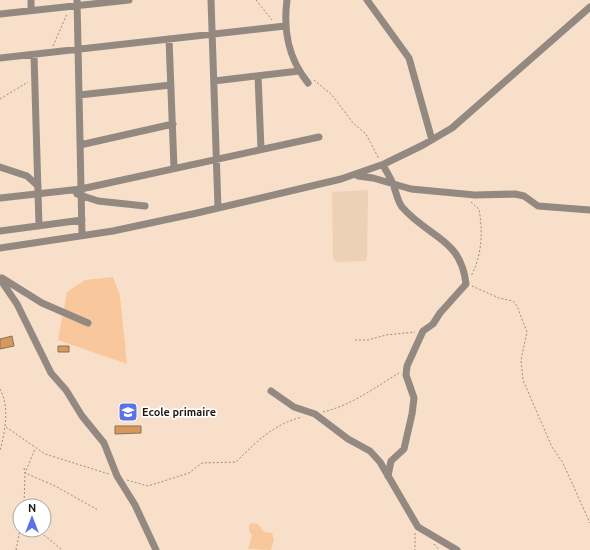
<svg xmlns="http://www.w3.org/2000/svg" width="590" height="550" viewBox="0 0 590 550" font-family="Ubuntu,sans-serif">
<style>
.built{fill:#eed0b7}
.green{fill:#f9c79c}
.building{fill:#d7985c;stroke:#86715e}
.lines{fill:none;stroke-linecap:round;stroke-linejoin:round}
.path{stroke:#9e8c7d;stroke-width:1;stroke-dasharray:2 2;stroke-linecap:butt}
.minor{stroke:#938981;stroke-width:7}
.labels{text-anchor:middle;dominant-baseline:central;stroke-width:3.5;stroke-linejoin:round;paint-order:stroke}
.poi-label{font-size:11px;font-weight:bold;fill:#221a12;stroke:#fff;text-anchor:start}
</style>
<rect width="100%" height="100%" fill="#f8dfca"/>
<!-- built -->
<path class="built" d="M368,190L367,258L365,261L337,262L333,259L332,192Z"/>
<!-- green -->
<path class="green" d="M113,277L120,296L127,364L58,340L67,292L85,280Z
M252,523L258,524L264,532L272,533L274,540L271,550L248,549L252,535L249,531V525Z"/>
<!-- building -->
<path class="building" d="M12,336L14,346L0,349V339Z
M58,346H69V352H58Z
M115,426H141V433L115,434Z"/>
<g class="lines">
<!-- path -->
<path class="path" d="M256,0L272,20
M53,46L67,14
M314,80L332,95L353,123L366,134L379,159
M0,99L28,82
M471,202L479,209C483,232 482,256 471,276
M472,286L499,298L513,301L517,306L527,332L521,360L523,380L552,447L563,463L590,523
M355,340H368L386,335L415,332
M0,389C10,408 5,431 0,451
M323,412C352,405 374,388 399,373
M6,427L45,454L109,474
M24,468L25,473L55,486L98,510
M127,480L148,486L189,473L202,463L236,462C256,442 274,424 302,417
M24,506L25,473L35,449
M38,530L62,550
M415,533V550
M434,544L439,550
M16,550L20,530"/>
<!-- minor -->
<path class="minor" d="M31,0V10
M77,0L82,235
M211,0L218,208
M287,0C283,31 288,58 308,83
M367,0L409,58L432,140
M0,14L129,0
M169,39L174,168
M34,55L39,226
M0,58L285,26
M258,76L261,149
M214,81L299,71
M79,95L171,85
M80,145L173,124
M383,165C386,171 390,177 393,184C396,191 397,200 402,207C429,238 461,238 466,284L440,313L433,324L423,331L407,366L406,375L414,398L412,414L404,449L391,461L388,476
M0,167L27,176L38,186
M358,176L373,178L411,189L475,195L515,194L524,196L538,206L590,210
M77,194L98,201L145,206
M0,198L81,189L319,137
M0,231L82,220
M0,248L113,231L197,213L341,179L384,164L423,145L452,128L590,7
M2,278L42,303L88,323
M0,279L17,304L51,373L66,390L82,416L104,443L117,476L135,505L156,550
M271,391L294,407L315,414L348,439L370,451L380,462L418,527L457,550"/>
</g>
<!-- icons -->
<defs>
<symbol id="school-square" viewBox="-11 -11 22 22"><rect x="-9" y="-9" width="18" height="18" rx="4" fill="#5c70e7" stroke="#fff"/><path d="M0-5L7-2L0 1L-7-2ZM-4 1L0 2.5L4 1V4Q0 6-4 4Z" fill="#fff"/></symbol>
</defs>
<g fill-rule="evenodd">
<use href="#school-square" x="117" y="401" width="22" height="22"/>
</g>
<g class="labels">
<!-- poi labels -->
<g class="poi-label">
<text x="142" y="412">Ecole primaire</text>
</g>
</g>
<!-- north arrow -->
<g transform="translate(32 518)"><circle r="19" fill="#ffffff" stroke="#a7a3a0"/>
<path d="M0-3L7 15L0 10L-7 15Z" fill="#5c70e7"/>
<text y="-6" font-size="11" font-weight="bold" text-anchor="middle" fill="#221a12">N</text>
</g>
</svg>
